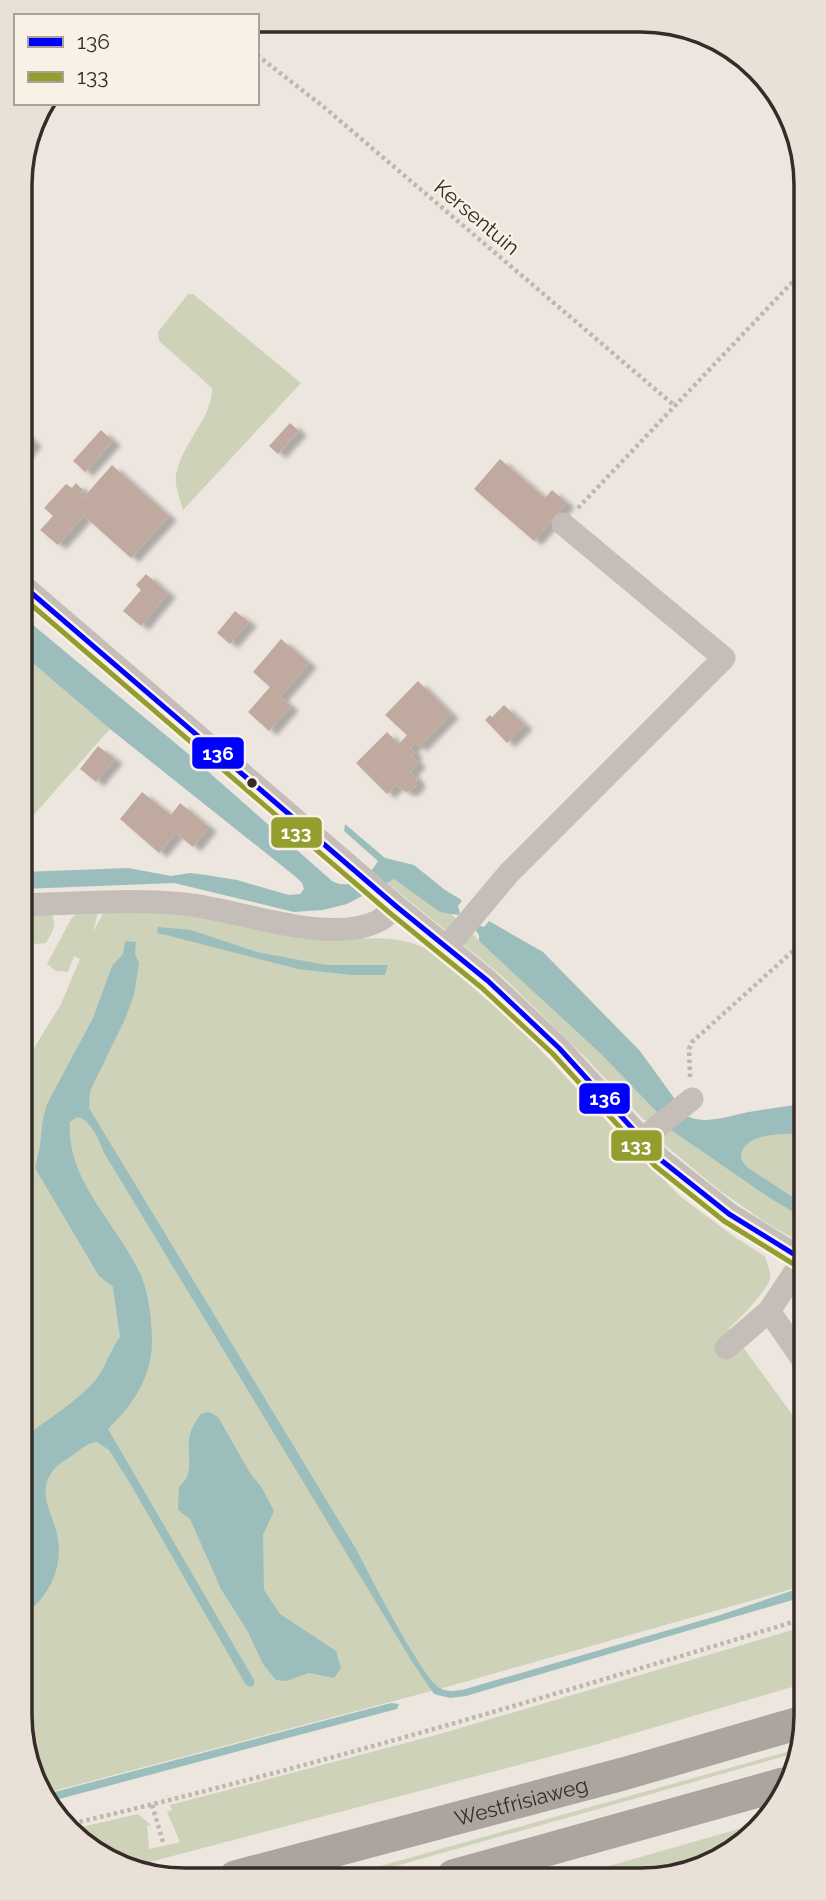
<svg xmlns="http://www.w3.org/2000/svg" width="826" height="1900" viewBox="0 0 826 1900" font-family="Raleway,sans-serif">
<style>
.green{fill:#cdd2b8}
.water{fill:#9bbebd}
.building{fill:#c0aaa0;filter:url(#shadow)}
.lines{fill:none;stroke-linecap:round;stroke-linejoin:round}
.path{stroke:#beb7b1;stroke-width:4.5;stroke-dasharray:3.5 3.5;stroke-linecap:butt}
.minor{stroke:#c5beb8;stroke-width:23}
.highway{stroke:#aba59e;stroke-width:33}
.bus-1-casing{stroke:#f9f0e6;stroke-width:10}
.bus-2-casing{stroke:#f9f0e6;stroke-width:10}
.bus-1{stroke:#00f;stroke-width:5}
.bus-2{stroke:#939e2e;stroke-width:5}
.bus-dot{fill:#352b27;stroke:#f9f0e6;stroke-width:2.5}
.labels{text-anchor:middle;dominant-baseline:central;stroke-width:5;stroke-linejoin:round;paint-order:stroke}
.street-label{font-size:21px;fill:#352b27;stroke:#f9f0e6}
.rim{fill:none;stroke:#352b27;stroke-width:3.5}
.line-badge{stroke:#f9f0e6;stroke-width:2.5}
.badge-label{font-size:19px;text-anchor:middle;font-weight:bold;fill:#fff}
</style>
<defs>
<filter id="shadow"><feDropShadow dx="8" dy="4.5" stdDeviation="2" flood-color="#0004"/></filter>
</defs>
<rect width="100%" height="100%" fill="#ece6df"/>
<!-- green -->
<path class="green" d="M188,294H193L301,383L183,510C181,502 177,492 176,484C173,451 214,419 212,388L159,341L158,332Z
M21,653L110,729L22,828Z
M394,879L445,913H450L602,1055L661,1114L652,1120H644L587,1059L503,977L386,882Z
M81,909H99L93,932L104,912C132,912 162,909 190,913C234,920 278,932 322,937C363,942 400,930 436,955L525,1033L623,1139L681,1197L736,1238L765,1256C767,1263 771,1272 770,1279C768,1289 738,1321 729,1328L805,1432L806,1585L443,1688L46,1793L25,1759L23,1073L31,1053L61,1004L80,959L74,956L68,972L56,971L47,964L71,919Z
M51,910C56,927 55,927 46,943L22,945V911Z
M667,1122L697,1148L805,1219V1245L768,1224L719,1190L659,1140Z
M804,1133L805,1205L747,1167L741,1159C741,1131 784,1135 804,1133Z
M806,1626V1683L594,1745L131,1867L75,1840L69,1830L138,1814L151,1825L147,1826L149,1849L180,1842L167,1812L172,1810L170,1805L440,1734Z
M797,1749L796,1753L389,1868L355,1877H341Z
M767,1821L766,1824L685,1875L574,1876Z"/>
<!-- water -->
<path class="water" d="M21,615L186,752L332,881C350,891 369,877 378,861L344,831L345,824L385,858L414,865L445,890L460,899L462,901L458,906L460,913L458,915L440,912L394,879L347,904L323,910L294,912L174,883L22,889V872L128,868L171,876L190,873L206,875L237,880L289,895L300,894L304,889L302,883L296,877L110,729L21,653Z
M489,921L543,952L640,1051L677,1102L661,1114L656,1111L602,1055L479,941V935L475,929L478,925L484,927Z
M158,927L191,930L257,952L326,965H388L385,975H352L298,969L166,935L157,933Z
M125,941L136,942L135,954L139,963L134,995L125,1019L90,1091L89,1108L356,1549C368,1572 423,1680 440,1688C447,1692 454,1691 462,1690L720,1615L806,1586V1596L466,1696L450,1698L434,1694L411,1660L106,1156C99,1143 93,1120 77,1117L70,1122C65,1181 120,1226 142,1278C149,1296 152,1322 152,1341C152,1377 133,1405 108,1429L254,1680V1685L251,1687L246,1685L131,1485L109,1450L97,1442C87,1443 81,1449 73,1455C66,1460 58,1463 52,1472C37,1493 52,1512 57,1534C64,1566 50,1596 24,1615V1437C43,1423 88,1394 99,1375C107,1363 111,1349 120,1337L113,1287L99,1276L35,1168L40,1146L43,1119L47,1104L93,1018L112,966L123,954Z
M804,1104V1133C784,1135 741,1131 741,1159L747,1167L805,1205V1219L770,1198L671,1130L686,1116C709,1126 732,1114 755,1111C772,1108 788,1106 804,1104Z
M209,1412L218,1417L250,1473L262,1488L274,1511L263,1535L264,1590L280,1614L336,1651L341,1668L334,1678L309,1673L286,1681L276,1680L263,1664L247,1630L221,1589L190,1519L178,1510L179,1487C195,1473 187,1458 189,1440C190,1430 195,1422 201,1414Z
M391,1703L399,1704L397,1709L63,1798L51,1801L47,1794Z"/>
<!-- building -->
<path class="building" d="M290,423L299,431L278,454L269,446Z
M20,429L34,442L21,458Z
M101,430L113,441L85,472L73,461Z
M500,459L545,498L552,490L567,503L534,541L474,489Z
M112,465L169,516L131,558L84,516L58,545L40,530L53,516L44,508L66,484L72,488L76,483L83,490L79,495L83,498Z
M146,574L168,593L141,626L123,611L141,590L136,585Z
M235,611L249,622L230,644L217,633Z
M281,639L309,663L280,697L291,706L269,731L248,712L270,687L253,672Z
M418,681L451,714L419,747L415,743L410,748L415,753L412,756L418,763L410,772L416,778L417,784L412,790L406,792L396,785L387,794L356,763L387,732L399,744L407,735L385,715Z
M504,705L525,725L507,743L485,720L490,715L492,717Z
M98,746L115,759L96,782L80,769Z
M142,792L171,815L180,803L209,827L193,847L176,833L159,853L120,819Z"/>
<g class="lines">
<!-- path -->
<path class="path" d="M257,55L325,108L675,406
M578,508L801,273
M690,1077L689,1049L692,1042L804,941
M152,1805L164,1845
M66,1825C315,1767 561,1693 806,1618"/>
<!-- minor -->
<path class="minor" d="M21,584L397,907L488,981L559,1048L661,1160L729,1214L805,1261
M22,905C76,903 131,899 184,904C239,909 330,947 380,920C386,916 392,911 397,907
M447,947L509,873L724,658L563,524
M642,1139L692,1099
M803,1260L769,1311L805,1363
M726,1348L769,1311"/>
<!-- highway -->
<g class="highway">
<path d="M453,1876L783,1784"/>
<path id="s1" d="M235,1877L623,1774L806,1721"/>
</g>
<defs>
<path id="bus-1" d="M21,584L397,907L488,981L559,1048L661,1160L729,1214L805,1261"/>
<path id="bus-2" d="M21,596L391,914L482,988L553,1054L655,1166L724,1221L800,1268"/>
</defs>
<!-- bus-1 casing -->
<use href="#bus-1" class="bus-1-casing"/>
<!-- bus-2 casing -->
<use href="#bus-2" class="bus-2-casing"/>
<!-- bus-1 -->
<use href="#bus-1" class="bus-1"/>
<!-- bus-2 -->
<use href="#bus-2" class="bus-2"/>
</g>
<!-- markers -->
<circle class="bus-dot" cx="252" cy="783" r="6"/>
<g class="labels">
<!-- street labels -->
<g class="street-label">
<text transform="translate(477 217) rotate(40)">Kersentuin</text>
<text stroke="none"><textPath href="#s1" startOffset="296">Westfrisiaweg</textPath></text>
</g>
</g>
<!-- crop -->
<path d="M0 0H826V1900H0ZM185 32H641A153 153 0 0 1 794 185V1715A153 153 0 0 1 641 1868H185A153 153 0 0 1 32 1715V185A153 153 0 0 1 185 32Z" fill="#e9e0d7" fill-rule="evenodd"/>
<path class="rim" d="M185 32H641A153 153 0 0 1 794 185V1715A153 153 0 0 1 641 1868H185A153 153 0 0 1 32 1715V185A153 153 0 0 1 185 32Z"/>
<g class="line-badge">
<rect x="191" y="736" width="54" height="34" rx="7" fill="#00f"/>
<rect x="270" y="816" width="53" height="33" rx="7" fill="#939e2e"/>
<rect x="578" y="1082" width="53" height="33" rx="7" fill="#00f"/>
<rect x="610" y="1129" width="53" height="33" rx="7" fill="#939e2e"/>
</g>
<g class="badge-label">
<text x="218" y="760">136</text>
<text x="296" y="839">133</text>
<text x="605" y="1105">136</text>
<text x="636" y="1152">133</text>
</g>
<!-- legend -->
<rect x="14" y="14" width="245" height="91" fill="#f9f0e6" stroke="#aba19a" stroke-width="2"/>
<rect x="28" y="37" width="35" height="10" fill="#0000ff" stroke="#aba19a" stroke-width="2"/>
<text x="77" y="49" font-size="21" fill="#352b27">136</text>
<rect x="28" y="72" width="35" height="10" fill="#939e2e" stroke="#aba19a" stroke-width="2"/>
<text x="77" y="84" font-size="21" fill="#352b27">133</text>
</svg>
